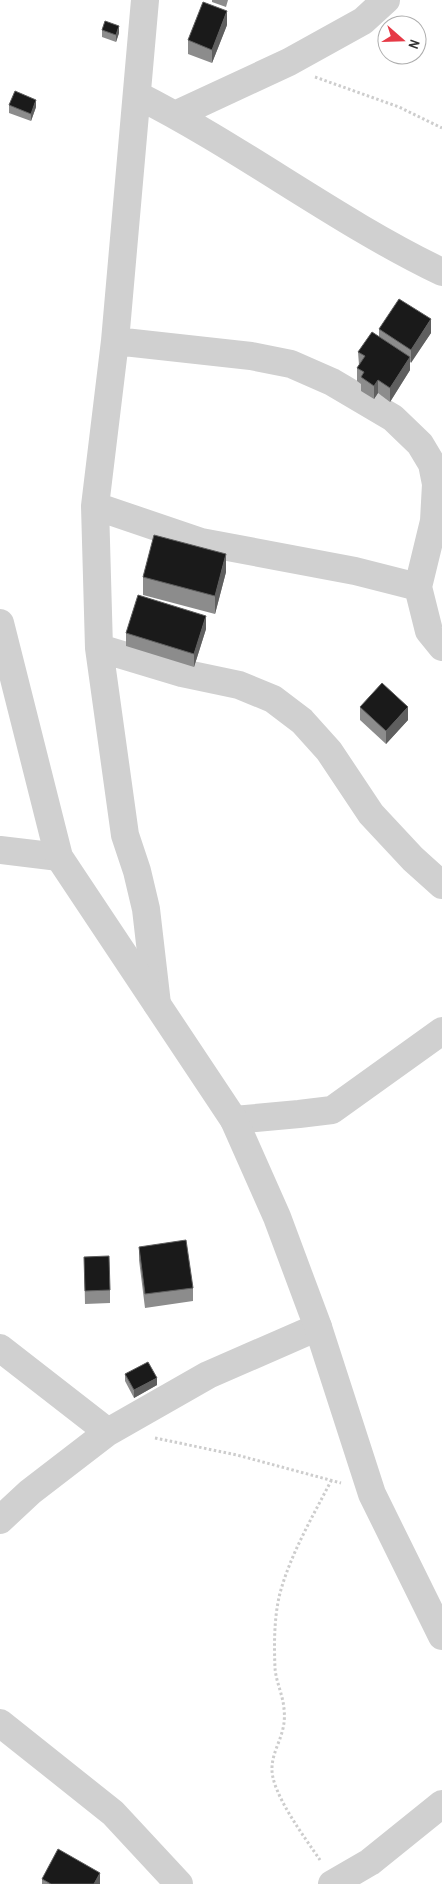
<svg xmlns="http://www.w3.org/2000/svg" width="442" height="1884" viewBox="0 0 442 1884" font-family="'Archivo Narrow',sans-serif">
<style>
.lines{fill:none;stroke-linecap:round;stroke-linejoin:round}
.path{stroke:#cdcdcd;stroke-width:3;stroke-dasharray:2.5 2.5;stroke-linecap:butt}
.minor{stroke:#d0d0d0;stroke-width:28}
.tertiary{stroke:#d0d0d0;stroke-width:28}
.wall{fill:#8c8c8c}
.shaded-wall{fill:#5f5f5f}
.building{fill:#1a1a1a;stroke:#5f5f5f}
</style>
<rect width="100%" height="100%" fill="#fff"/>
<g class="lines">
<!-- path -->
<path class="path" d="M315,77L399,107L442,128
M155,1438L237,1455L341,1483
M320,1860C306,1839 270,1792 272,1767C273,1747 287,1734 284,1709C283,1695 276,1682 275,1668C274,1644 274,1617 280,1593C291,1553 313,1516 332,1479"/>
<!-- minor -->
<path class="minor" d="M145,0L115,341L95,506L99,648L125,835L137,871L146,909L157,1004
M137,95C242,148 336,221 442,272
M175,115L289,62L363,21L386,0
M115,341L251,356L291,364L332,382L393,418L420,444L432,464L436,484L434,521L418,587L429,631L442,647
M95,506L201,542L355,571L418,587
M99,648L182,673L239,685L273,699L302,721L329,751L371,814L413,859L442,885
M0,850L59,857
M234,1120L299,1114L332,1110L442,1031
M0,1348L108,1432
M0,1520L30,1492L108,1432L208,1375L318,1327
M0,1723L113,1813L179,1884
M332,1884L370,1862L442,1804"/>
<!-- tertiary -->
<path class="tertiary" d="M0,623L59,857L234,1120L277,1217L318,1327L372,1494L442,1636"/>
</g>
<!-- wall -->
<path class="wall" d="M212,0H228L226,7L212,2Z
M227,25L212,63L188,54V40Z
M102,30L119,33L116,42L102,37Z
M9,105L36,107L31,121L9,113Z
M379,329L431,333L410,363V370L390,402L378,393L374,399L361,391V384L357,381V368L359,365L358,352L379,336Z
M226,572L215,614L143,595V577Z
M206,629L194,667L126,646V633Z
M360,707L408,720L386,744L360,720Z
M139,1247L193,1288V1301L145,1308L139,1260Z
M84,1257L110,1290V1303L85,1304Z
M125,1374L157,1385L134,1398L125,1381Z
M42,1879L100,1884H42Z"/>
<!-- shaded-wall -->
<path class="shaded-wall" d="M227,11V25L212,63V50Z
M119,26V33L116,42V35Z
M36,100V107L31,121V114Z
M431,319V333L411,363V350Z
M410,357V370L390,402V388Z
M378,380V393L374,399V386Z
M226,554V572L215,614V596Z
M206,616V629L194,667V654Z
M408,707V720L386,744V731Z
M157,1378V1385L134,1398V1390Z
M100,1873V1884H94Z"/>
<!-- building -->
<path class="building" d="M203,2L227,11L212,50L188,40Z
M105,21L119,26L116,35L102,30Z
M15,91L36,100L31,114L9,105Z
M399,299L431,319L411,350L379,329Z
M372,332L410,357L390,388L378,380L374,386L361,377L364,372L357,368L365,356L358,352Z
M154,535L226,554L215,596L143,577Z
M138,595L206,616L194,654L126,633Z
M382,683L408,707L386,731L360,707Z
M186,1240L193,1288L145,1294L139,1247Z
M109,1256L110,1290L85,1291L84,1257Z
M148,1362L157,1378L134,1390L125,1374Z
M58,1849L100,1873L94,1884H51L42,1879Z"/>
<!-- north arrow -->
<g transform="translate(402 40) rotate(110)"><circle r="24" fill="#ffffff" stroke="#adadad"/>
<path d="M0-4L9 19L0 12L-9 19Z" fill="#e63946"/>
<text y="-8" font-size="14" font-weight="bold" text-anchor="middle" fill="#333333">N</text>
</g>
</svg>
